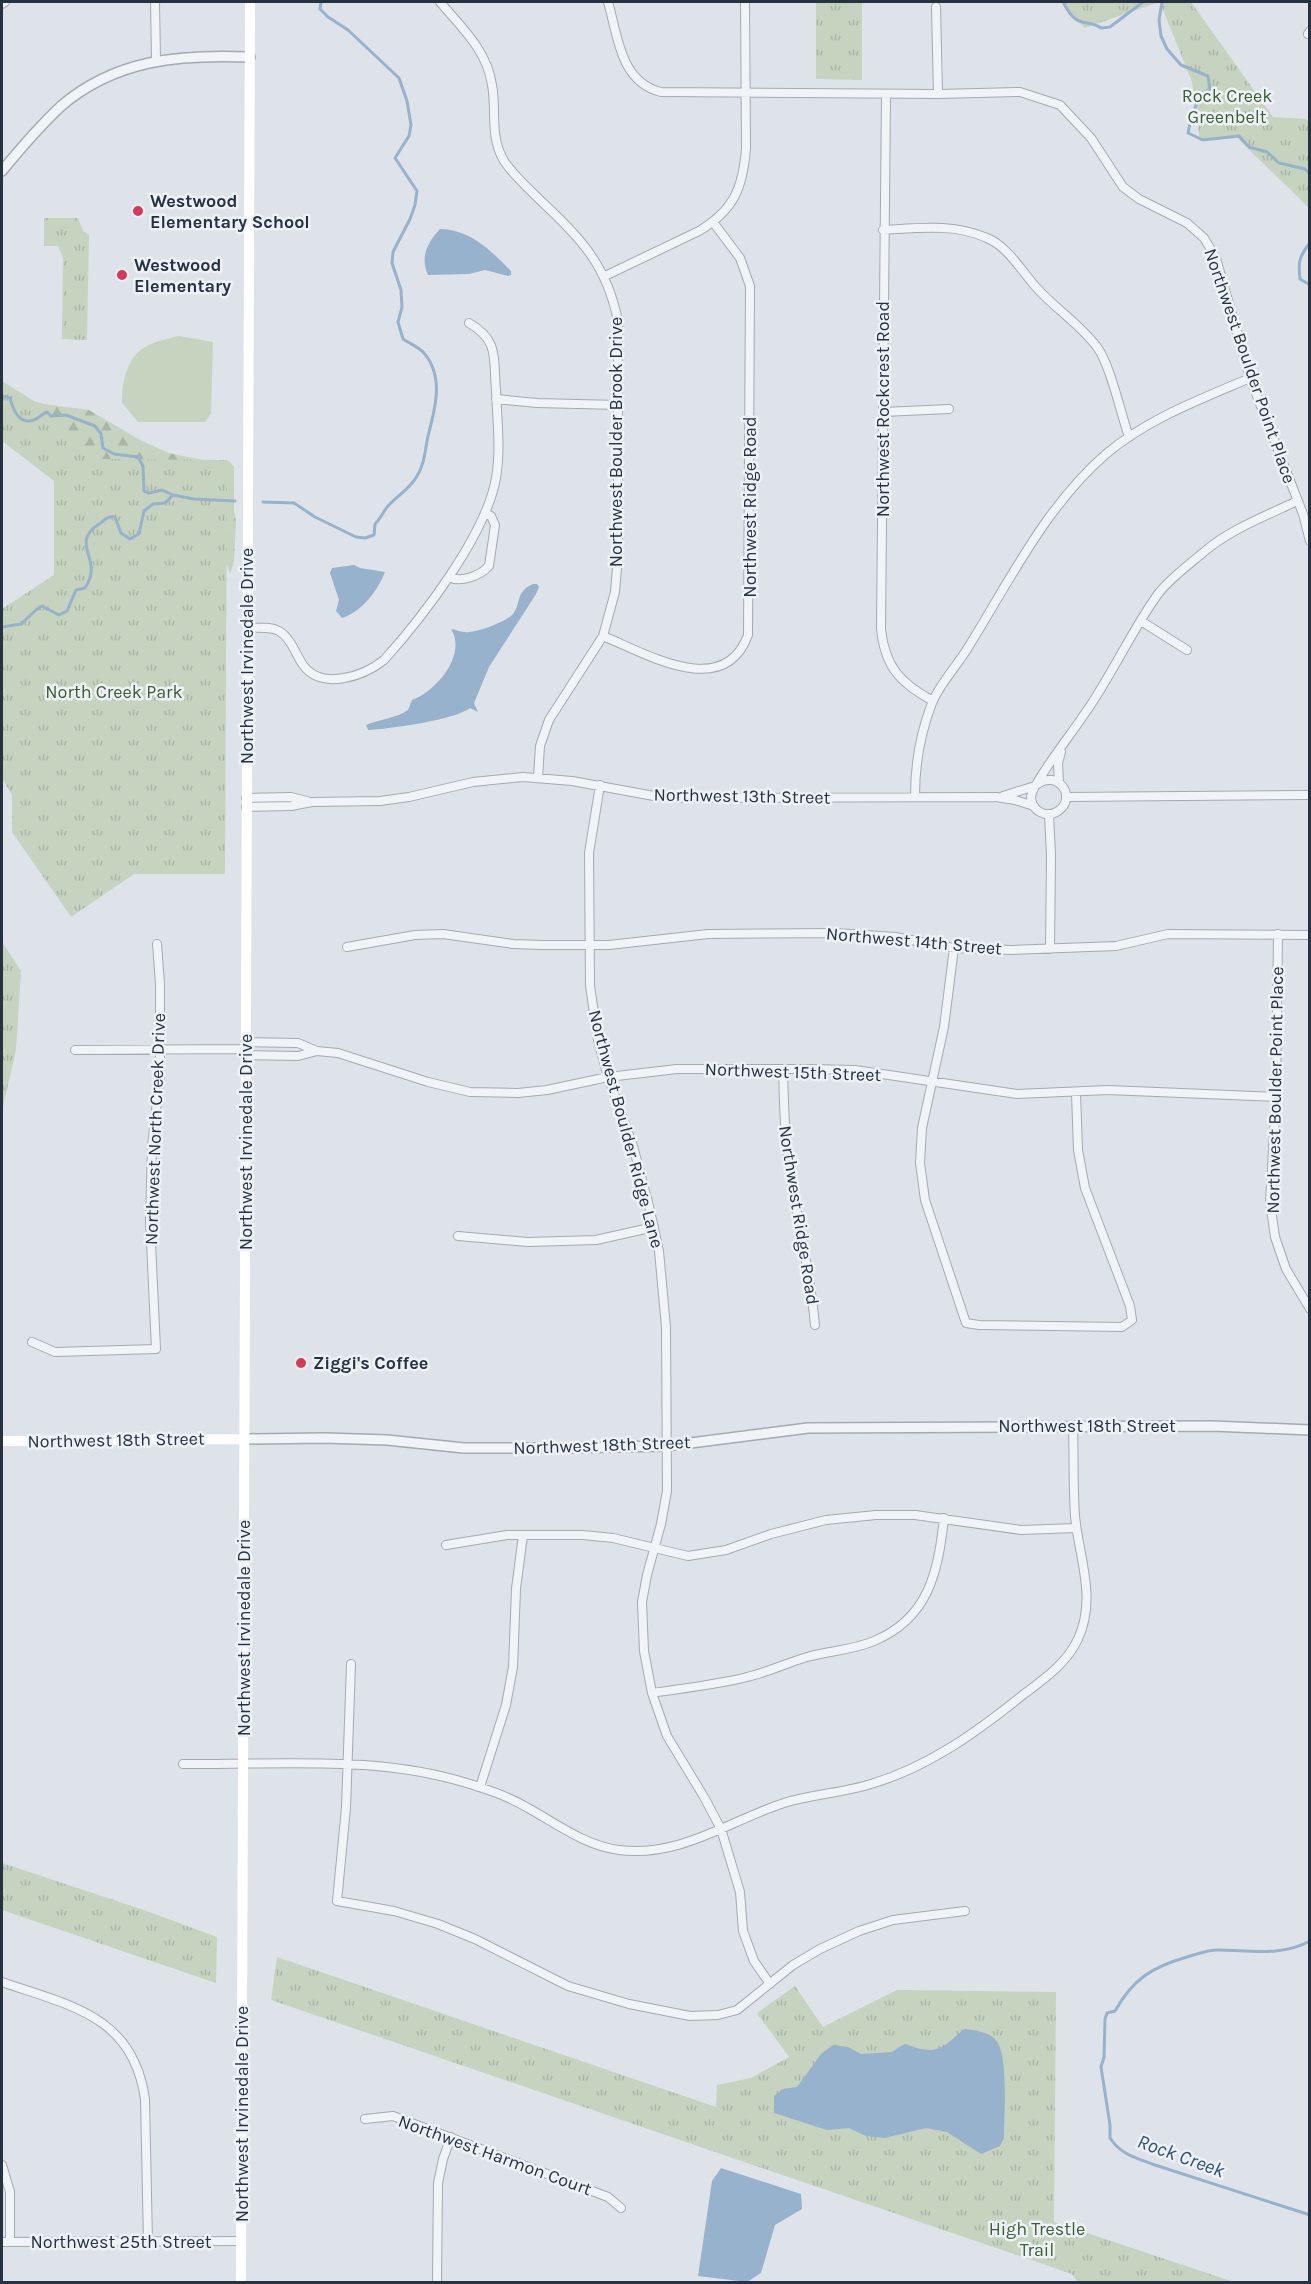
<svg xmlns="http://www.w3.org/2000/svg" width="1311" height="2284" viewBox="0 0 1311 2284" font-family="Karla,sans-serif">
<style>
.forest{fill:url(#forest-firs)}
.park{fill:url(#park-tufts)}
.garden{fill:#c5d3bf}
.water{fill:#97b2cc}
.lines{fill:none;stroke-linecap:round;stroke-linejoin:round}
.stream{stroke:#97b2cc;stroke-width:3}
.minor-casing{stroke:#a3aab3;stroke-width:10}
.tertiary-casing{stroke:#a3aab3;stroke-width:12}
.minor{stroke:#f1f4f7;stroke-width:8}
.tertiary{stroke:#f1f4f7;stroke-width:9}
.secondary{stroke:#fff;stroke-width:10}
.poi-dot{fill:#d73a56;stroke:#eef2f6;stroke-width:2}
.labels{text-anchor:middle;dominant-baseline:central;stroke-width:5;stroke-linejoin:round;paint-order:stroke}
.park-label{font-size:18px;fill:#3c5e33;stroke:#eef2f6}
.poi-label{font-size:18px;font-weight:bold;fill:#263141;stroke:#eef2f6;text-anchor:start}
.street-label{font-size:18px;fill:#263141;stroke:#eef2f6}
.water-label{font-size:20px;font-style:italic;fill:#2e5178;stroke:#eef2f6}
</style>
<defs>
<pattern id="forest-firs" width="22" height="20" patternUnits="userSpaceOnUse" patternTransform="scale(1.5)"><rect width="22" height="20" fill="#c5d3bf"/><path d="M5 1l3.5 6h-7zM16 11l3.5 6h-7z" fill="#a9b6a5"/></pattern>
<pattern id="park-tufts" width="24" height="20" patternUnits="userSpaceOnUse" patternTransform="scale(1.5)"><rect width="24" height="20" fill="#c5d3bf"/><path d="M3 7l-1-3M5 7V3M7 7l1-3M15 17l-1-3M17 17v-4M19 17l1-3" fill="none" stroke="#a9b6a5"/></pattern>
</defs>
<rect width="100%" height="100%" fill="#dee3e9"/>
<!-- forest -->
<path class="forest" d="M2,381L34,401L44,404L89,410L142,441L169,453L207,461H229L234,467V510L236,522L234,561L230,574L223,553L47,591L97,506L2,426Z"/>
<!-- park -->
<path class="park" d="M816,2H862V80L816,79Z
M1061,2H1159L1085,28Z
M1160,2H1191L1273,117L1306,119L1309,122V208L1236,137L1200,141L1192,82Z
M44,218H78L83,231L89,235L87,340L62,339L63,258L58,246H44Z
M2,387L97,459L227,460L225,874H134L71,917L12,832V795L2,778V609L54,575V481L2,441Z
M2,942L21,971L16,1050L2,1111Z
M2,1863L144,1910L217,1937L216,1983L2,1910Z
M277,1957L716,2107L717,2085L751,2078L789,2057L757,2013L795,1986L823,2027L897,1990L1056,1992L1054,2222L1234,2282H1078L1072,2274L271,2000Z"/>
<!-- garden -->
<path class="garden" d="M178,336L213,342L211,413L205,422H138L122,403C122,382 126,359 145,347C154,341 168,339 178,336Z"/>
<!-- water -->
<path class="water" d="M440,229C470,230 488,248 508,268L511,271V275L508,276L485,270L469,274L428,275C420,257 427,243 440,229Z
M354,565L360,568L385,572C378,590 362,612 342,618L336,611L339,600L330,573L332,568Z
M533,584H537L539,587L536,594L489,667L474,703L478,712L470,708C455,720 389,729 368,730L366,725C379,719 395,719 408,710L412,700C437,691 467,654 451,629C457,630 463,633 469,632C478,632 508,621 513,614C522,602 515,592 533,584Z
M964,2029C976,2030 991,2032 998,2043C1008,2062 1004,2115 1004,2138L1000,2146L981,2154L947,2132L926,2128L885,2138L866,2136L849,2128L827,2130L774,2113V2096L783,2089L797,2087L821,2054L833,2045L848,2047L861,2054L892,2052L904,2044C937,2055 939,2051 964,2029Z
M721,2168L801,2194L802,2209L775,2225L761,2273L747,2282L698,2276L712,2181Z"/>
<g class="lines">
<!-- stream -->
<path class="stream" d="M1065,2L1064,4C1068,11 1073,20 1082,22C1090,24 1094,23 1101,28L1110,27L1143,2
M1162,2L1159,20L1161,36L1167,49L1181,65L1208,76L1210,89C1207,91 1204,92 1201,95C1197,99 1189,126 1188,133L1203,140L1239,136L1249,147L1267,152L1279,163L1305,169L1310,174
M1310,243C1299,256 1298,263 1300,279L1310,285
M2,396L10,398C13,410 19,425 34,420C40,418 41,414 47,412L51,416L66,415L95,426L101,434L103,448L114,454L138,457L143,466L144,491L149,493L162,490L173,495L194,499L235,501
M263,502L294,503L315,517L356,537L365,538L374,535L375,524C381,518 383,512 388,506C398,495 410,489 417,476C425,463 425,450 428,436C435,409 445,376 423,352C418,347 409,343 403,339L398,322L402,307L401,290L392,263L393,252L410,219L415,205L417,191L395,158L409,136L411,125L407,101L399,78L348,30L328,17L320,9L321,2
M2,627L21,624L36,610L42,606L59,615L67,611L76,590L85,588C105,559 68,545 99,524C105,520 107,516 115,517L121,533L130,539L139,534L144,511L153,504L165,503L173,495
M1310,1941C1281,1957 1249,1950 1218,1950C1207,1950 1197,1954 1187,1957C1152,1967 1133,1979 1115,2011L1107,2013L1105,2019L1104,2057L1101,2067L1110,2125V2138C1121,2155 1137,2158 1155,2165L1310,2215"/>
<defs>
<path id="minor" d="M155,2L156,60
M440,2C461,27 487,50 492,85C497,112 489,135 504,161C514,176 528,188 541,201C581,238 607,266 618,321V556L615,592L603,636L549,720L540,746L538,778
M608,2C618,36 620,82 661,92L938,94L1020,92L1060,105L1091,138L1123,187L1139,199L1187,223L1204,238L1216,258L1250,378L1303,514L1310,541
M2,4L5,2
M936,7L938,94
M1308,34L1310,31
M886,94L881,629C885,667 900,683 933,701
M883,230C918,228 954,223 987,238C1007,246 1021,270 1035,286C1054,308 1079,323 1097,347C1110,364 1121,414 1129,437
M605,276L699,231C734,210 743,188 746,148L745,2
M496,399L537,403L618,405
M883,412L949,409
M449,577C460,583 480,576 489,566L495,525L491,516L485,513
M1141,621L1187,650
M247,628C258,628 270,626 279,631C291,638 296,655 303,665C322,691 364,676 384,660C422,618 486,535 496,478C501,449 497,419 496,390C493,359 500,341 469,323
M603,636C645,653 724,701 748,635L750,286L740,258L713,222
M1059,783L1058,763L1061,752
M600,785L589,853L590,986L598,1040L608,1077L633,1146L649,1206L659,1251L666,1327L667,1491L661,1524L647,1575L642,1602L644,1651L652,1693L667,1736L704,1797L721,1829L740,1892L743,1931L754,1961L770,1984
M1036,785C1058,768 1078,798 1058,811C1047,819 1032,811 1031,798C1031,790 1037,784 1040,778C1058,749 1080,723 1097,695C1118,662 1135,626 1158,594C1169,579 1191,563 1205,551C1231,529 1266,516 1297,501
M915,796C915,764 920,734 932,703C940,683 958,665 969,646C1010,580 1046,506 1106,454C1147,419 1201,399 1250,378
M1003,796L1035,786
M1066,797L1310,795
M246,798L291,797L307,801
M246,807L291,806L312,802L380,801L409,797L473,782L523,777L572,781L654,796L685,798L996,797L1015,800L1034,806
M1049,814L1051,855L1050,949
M1278,934L1276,1097L1270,1202L1275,1237L1286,1269L1310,1309
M347,947L415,935L443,934L513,944L542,945H609L708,934L835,933L895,937L954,948L1012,950L1116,946L1168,934L1310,935
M954,948L944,1027L922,1128L920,1163L925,1200L966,1323L979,1325L1122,1327L1132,1320L1130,1306L1085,1188L1078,1150L1076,1093
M246,1042L298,1043L317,1051L338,1053L428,1082L470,1092L518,1093L547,1090L608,1077L677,1069H807L855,1070L1017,1094L1108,1090L1276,1097
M75,1050L246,1049
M246,1055L298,1056L317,1051
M783,1070C784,1099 784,1128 788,1157C795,1213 810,1268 815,1325
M458,1236L528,1242L596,1240L654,1227
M32,1342L55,1352L156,1349L150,1221L152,1146L160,1075V984L157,944
M446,1545L507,1535H583L613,1538L688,1556L726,1550L771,1534L826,1520L876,1515H915L1021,1530L1076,1528
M351,1664L346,1808L337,1901L394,1911L438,1924L475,1939L568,1986L629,2004L690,2016L718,2015L737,2010L793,1965L820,1949L859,1931L893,1920L965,1911
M652,1693C684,1688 716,1685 747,1677C768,1672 787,1663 807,1657C829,1651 853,1650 874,1641C929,1618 938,1572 944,1518
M183,1764C281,1765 384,1754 479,1787C495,1792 513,1799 528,1808C557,1824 586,1846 619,1850C679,1858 729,1821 784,1803C812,1794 843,1793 871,1784C929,1767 978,1731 1024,1694C1044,1679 1067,1663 1078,1639C1097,1598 1079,1558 1075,1516C1073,1486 1074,1457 1073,1427
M480,1787L506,1705L513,1667L516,1589L523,1535
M2,1982C70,2006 133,2015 145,2099L148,2242
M365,2119L393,2116L608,2197L621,2208
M2,2165L10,2192V2242
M2,2242L241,2241
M437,2282L438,2183L443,2159L451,2137"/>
<path id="tertiary" d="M2,171C20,149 39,127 60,107C115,59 181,54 250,57
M245,1439L325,1438L387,1440L464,1448H564L667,1446L808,1428L1212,1426L1310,1430"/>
</defs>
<!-- minor casing -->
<use href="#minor" class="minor-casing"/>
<!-- tertiary casing -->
<use href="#tertiary" class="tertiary-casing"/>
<!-- minor -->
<use href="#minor" class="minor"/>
<!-- tertiary -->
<use href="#tertiary" class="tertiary"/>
<!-- secondary -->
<path class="secondary" d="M2,1441L245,1439
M241,2282L250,2"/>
</g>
<!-- markers -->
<g class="poi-dot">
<circle cx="138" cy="211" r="6"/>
<circle cx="122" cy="275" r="6"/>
<circle cx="301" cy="1363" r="6"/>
</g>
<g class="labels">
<!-- park labels -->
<g class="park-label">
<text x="1227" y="96">Rock Creek<tspan x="1227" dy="21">Greenbelt</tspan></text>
<text x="114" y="692">North Creek Park</text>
<text x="1037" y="2229">High Trestle<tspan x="1037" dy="21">Trail</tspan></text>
</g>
<!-- poi labels -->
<g class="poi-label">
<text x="150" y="201">Westwood<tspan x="150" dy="21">Elementary School</tspan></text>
<text x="134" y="265">Westwood<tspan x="134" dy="21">Elementary</tspan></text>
<text x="313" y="1363">Ziggi's Coffee</text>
</g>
<!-- street labels -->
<g class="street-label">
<text transform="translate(1250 366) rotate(71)">Northwest Boulder Point Place</text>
<text transform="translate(883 409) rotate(-90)">Northwest Rockcrest Road</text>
<text transform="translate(616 442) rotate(-90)">Northwest Boulder Brook Drive</text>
<text transform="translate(750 507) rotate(-90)">Northwest Ridge Road</text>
<text transform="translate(247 656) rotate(-90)">Northwest Irvinedale Drive</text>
<text transform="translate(742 796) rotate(1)">Northwest 13th Street</text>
<text transform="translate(914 941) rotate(5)">Northwest 14th Street</text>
<text transform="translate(793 1072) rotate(2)">Northwest 15th Street</text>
<text transform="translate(1275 1090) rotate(-89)">Northwest Boulder Point Place</text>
<text transform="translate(155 1129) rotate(-88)">Northwest North Creek Drive</text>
<text transform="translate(626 1129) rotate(75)">Northwest Boulder Ridge Lane</text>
<text transform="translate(246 1142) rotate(-90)">Northwest Irvinedale Drive</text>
<text transform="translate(799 1215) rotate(81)">Northwest Ridge Road</text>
<text x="1087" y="1426">Northwest 18th Street</text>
<text transform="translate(116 1440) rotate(-1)">Northwest 18th Street</text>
<text transform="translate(602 1445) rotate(-2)">Northwest 18th Street</text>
<text transform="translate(244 1628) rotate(-90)">Northwest Irvinedale Drive</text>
<text transform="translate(242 2114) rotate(-90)">Northwest Irvinedale Drive</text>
<text transform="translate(495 2155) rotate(20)">Northwest Harmon Court</text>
<text x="121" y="2242">Northwest 25th Street</text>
</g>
<!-- water labels -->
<g class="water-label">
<text transform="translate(1181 2156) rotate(20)">Rock Creek</text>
</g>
</g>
<!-- border -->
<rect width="1311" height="2284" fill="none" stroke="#263141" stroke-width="6"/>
</svg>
